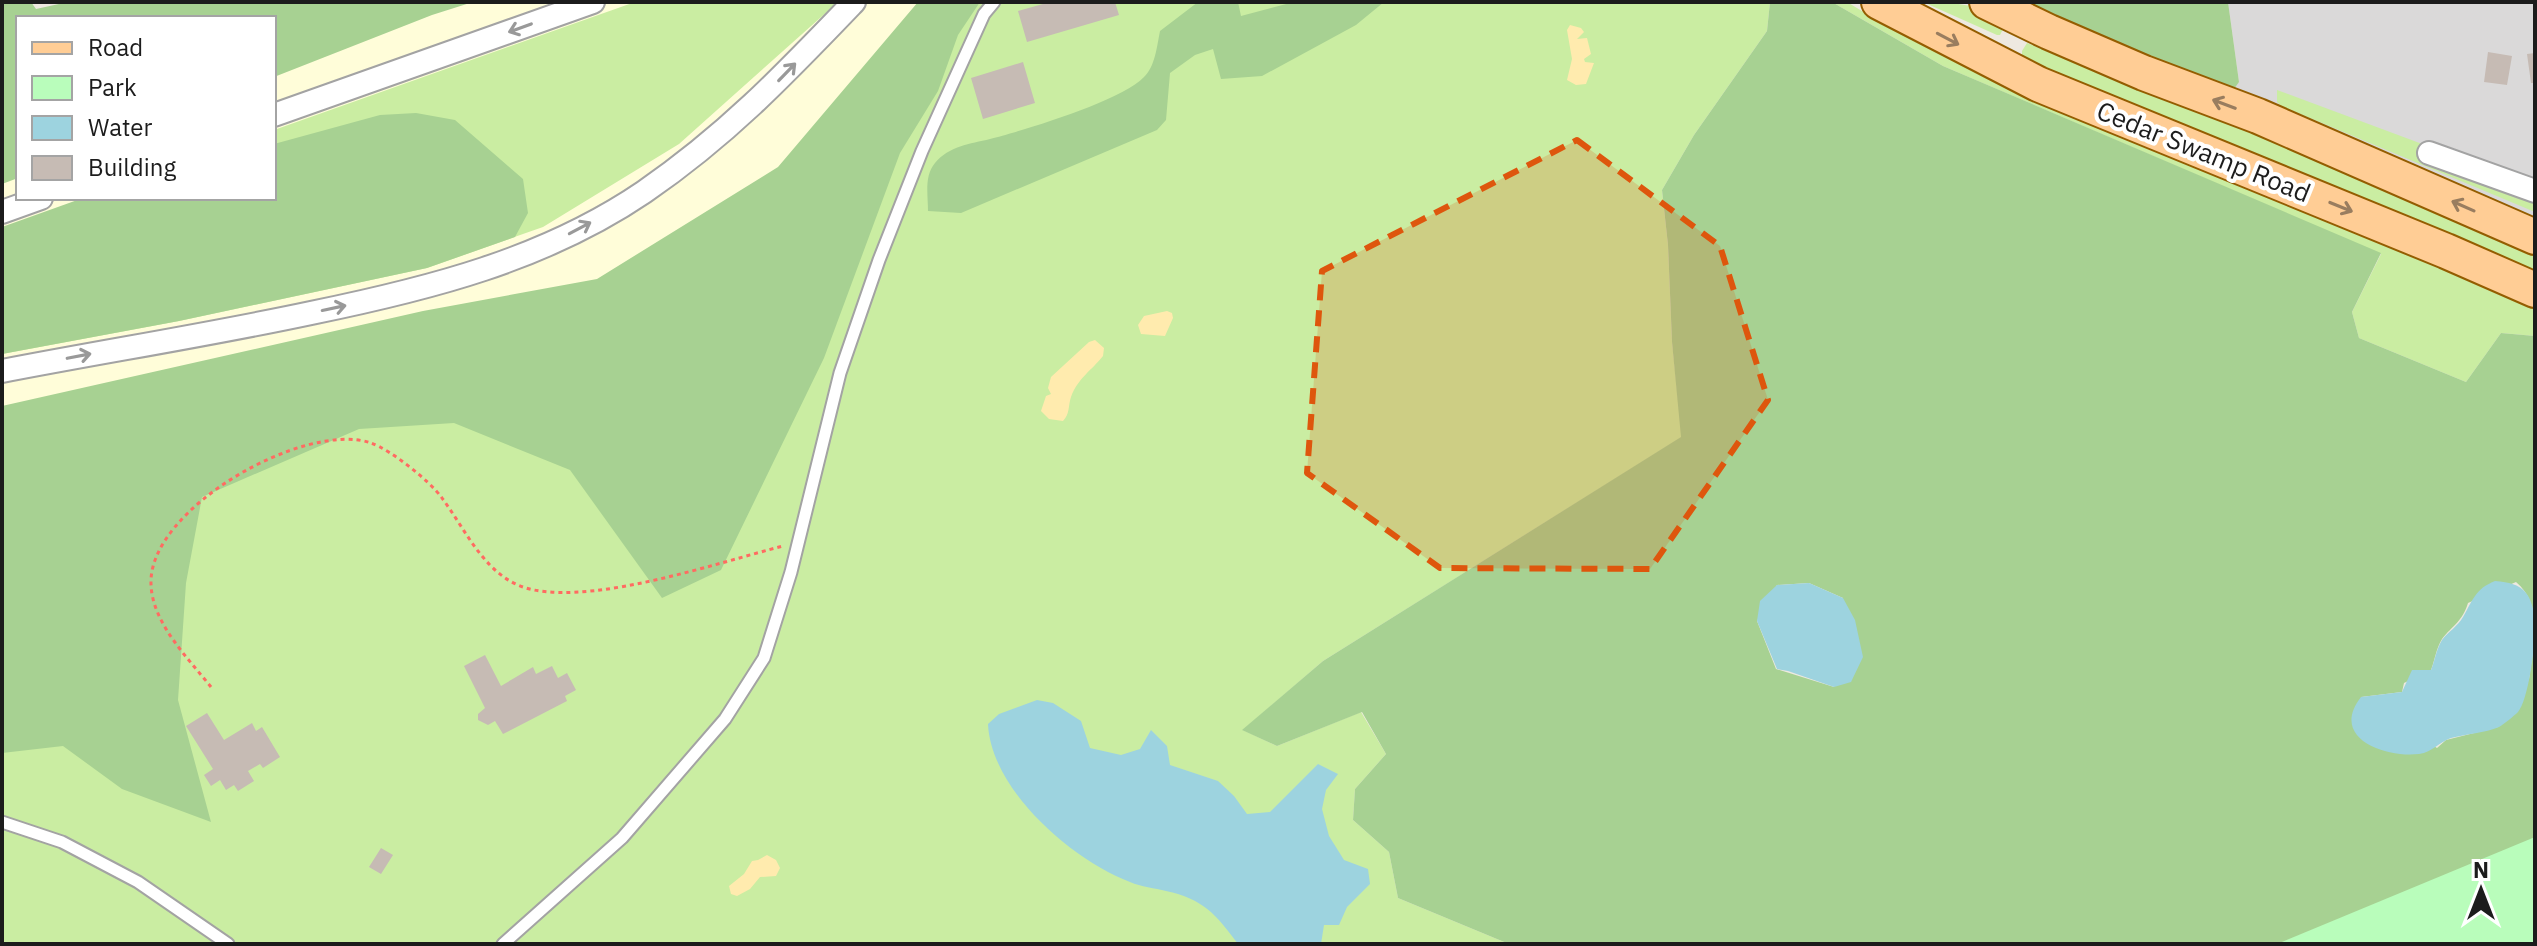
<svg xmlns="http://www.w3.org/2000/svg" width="2537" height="946" viewBox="0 0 2537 946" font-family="'IBM Plex Sans',sans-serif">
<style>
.residential{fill:#dad9d9}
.education{fill:#fffdd9}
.grass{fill:#caeda2}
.forest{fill:#a7d192;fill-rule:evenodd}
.sand{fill:#ffebae}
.park{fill:#b9fdbb}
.water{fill:#9dd3df}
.building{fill:#c6bbb4}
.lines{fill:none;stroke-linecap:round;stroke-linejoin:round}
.service-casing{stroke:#a3a3a3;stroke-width:15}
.minor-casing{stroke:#a3a3a3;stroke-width:26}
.primary-casing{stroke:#945d00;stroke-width:38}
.path{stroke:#ff6b61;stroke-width:3;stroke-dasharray:4 4;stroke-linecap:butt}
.service{stroke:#fff;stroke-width:11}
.minor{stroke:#fff;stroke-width:22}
.primary{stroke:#ffcd95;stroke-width:34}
.oneway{stroke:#999}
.oneway2{stroke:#997d5f}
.marked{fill:#de560d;fill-opacity:0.2;stroke:#de560d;stroke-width:6;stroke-dasharray:16 10;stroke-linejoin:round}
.labels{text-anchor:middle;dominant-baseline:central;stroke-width:8;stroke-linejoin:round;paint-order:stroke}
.street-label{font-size:26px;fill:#1c1c1c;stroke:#fff}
</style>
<rect width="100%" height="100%" fill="#eee9e0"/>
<!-- residential -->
<path class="residential" d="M2228,2H2535V235L2217,94L2239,82Z"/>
<!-- education -->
<path class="education" d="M161,2H968L666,329L2,452V57L18,51V198H274V18Z"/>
<!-- grass -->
<path class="grass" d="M635,2H838L679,144L543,227L427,268L179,321L2,354V227L274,198V130Z
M968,2H1770L1767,31L1694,135L1662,190L1668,245L1672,342L1682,437L1323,661L1243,730L1277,746L1361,712L1386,754L1355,789L1353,820L1389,852L1398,898L1509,944H2V452L189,471L666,329Z
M1832,2H1847L1895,31L2019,88L2373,240L2448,263L2535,303V336L2501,333L2466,382L2359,338L2352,312L2381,254L1943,66Z
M1923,2C1946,2 1992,3 2004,27L2000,35H1997Z
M2027,43L2178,105L2244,124L2535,247V274L2027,60L2022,57V51Z
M2277,90L2433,148L2535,200V212L2281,106L2277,102Z"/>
<!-- forest -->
<path class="forest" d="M2,2H31L36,9L68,2H473L432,15L274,77V18H18V178L2,184Z
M918,2H980L958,35L938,91L900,153L824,358L721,570L662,598L570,470L454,423L359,429L202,497L186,583L178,700L211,822L122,789L63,746L2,753V406L423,311L597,279L778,167Z
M1198,2H1238L1241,16L1294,2H1384L1356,25L1262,76L1221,79L1213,49L1195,55L1170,73L1166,120L1157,130L961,213L928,211C928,195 924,176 935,163C949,146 970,144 990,139C1025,130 1121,101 1144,77C1155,67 1157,46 1160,31Z
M1770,2H1832L1943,66L2381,253L2352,312L2359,338L2466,382L2501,333L2535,336V624C2533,607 2530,594 2516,582L2468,603C2462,622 2453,625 2442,639C2436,649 2435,659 2431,670L2404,683L2402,692L2361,697L2437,748L2446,740L2498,727L2529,679L2535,637V944H1509L1398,898L1389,852L1353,820L1355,789L1386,754L1362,712L1277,746L1242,730L1323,661L1681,437L1672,342L1668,245L1662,190L1694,135L1767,31ZM1809,583L1843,598L1834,687L1776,669L1757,621L1777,585Z
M2009,2H2228L2239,82L2231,93Z
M416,113L455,120L523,179L528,213L515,237L427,268L179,321L2,354V227L83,198H274V144L380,115Z"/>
<!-- sand -->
<path class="sand" d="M1570,25L1581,28L1584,32L1577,39L1587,38L1591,54L1584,59L1585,62L1594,63L1586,84L1576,85L1567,80L1572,59L1567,30Z
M1167,311L1172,313L1173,318L1165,336L1141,334L1138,325L1144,316Z
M1095,340L1104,348L1103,356C1092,370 1078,378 1071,397C1068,406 1070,414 1063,421L1049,419L1041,411L1046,396L1051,394L1048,388L1051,377L1089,342Z
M767,855L776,860L780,868L776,876L760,877L750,889L737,896L731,894L729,886L744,874L752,861L758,860Z"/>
<!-- park -->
<path class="park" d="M2535,837V944H2277Z"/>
<!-- water -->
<path class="water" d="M2495,581C2524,583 2532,593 2535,622C2536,640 2529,699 2518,712C2514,716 2504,724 2499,727C2485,733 2466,734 2451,738C2439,742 2433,752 2419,754C2385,758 2329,738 2361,697L2402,692L2412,670H2431C2435,660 2436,650 2442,640C2448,632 2458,626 2463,617C2473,600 2475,589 2495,581Z
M1809,583L1843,598L1855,620L1863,657L1851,682L1834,687L1788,671L1777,669L1757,621L1760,601L1777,585Z
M1037,700L1053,703L1081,721L1090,748L1121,755L1140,749L1151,730L1167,746L1170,765L1218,781L1234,796L1247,814L1270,812L1318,764L1338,774L1326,790L1322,809L1329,836L1344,860L1368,869L1370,884L1347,907L1339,925H1324L1321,944H1238C1216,914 1203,899 1166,891C1155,888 1141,887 1130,882C1072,860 991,790 988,724L999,714Z"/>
<!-- building -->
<path class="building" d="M1050,2H1115L1119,15L1027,42L1018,11Z
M2488,52L2512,56L2507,85L2484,82Z
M2535,53V83H2531L2527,54Z
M1023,62L1035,103L983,119L971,78Z
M485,655L501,686L533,667L536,674L552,666L558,678L567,673L576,690L565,696L567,701L503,734L495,721L488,725L478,720V714L485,708L464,666Z
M207,713L224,740L252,723L256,731L262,727L280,757L263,768L260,764L248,771L254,781L238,791L234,785L226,790L220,780L211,786L204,775L213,769L186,726Z
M381,848L393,855L381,874L369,867Z"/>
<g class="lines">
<defs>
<path id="service" d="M2,822L62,842L138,882L228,944
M503,944L622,838L725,719L764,658L791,572L840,373L879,260L922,151L984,14L994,2"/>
<path id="minor" d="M274,115L593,2
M2429,153L2535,191
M2,212L41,198
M2,371C105,351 208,335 311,313C428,289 544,260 644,192C727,135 785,74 854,2"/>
<path id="primary" d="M1879,2L2038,84L2446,251L2535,290
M1987,2L2049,32L2144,73L2258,116L2535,237"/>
</defs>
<!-- service casing -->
<use href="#service" class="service-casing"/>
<!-- minor casing -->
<use href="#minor" class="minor-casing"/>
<!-- primary casing -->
<use href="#primary" class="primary-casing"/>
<!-- path -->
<path class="path" d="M211,687C188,658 152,623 151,584C148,509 305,420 371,443C391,450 430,481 442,498C468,533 487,581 534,590C600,603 717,563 783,546"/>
<!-- service -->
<use href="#service" class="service"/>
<!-- minor -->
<use href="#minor" class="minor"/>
<!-- primary -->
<use href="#primary" class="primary"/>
</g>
<!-- one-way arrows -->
<defs><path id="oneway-shaft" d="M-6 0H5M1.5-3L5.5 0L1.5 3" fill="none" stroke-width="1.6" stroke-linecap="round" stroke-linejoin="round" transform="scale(2)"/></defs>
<g class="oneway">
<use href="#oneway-shaft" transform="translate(520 28) rotate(160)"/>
<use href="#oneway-shaft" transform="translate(787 72) rotate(-46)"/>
<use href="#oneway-shaft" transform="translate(580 228) rotate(-28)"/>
<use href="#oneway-shaft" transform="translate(334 308) rotate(-12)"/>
<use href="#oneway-shaft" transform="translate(79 356) rotate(-11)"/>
</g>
<g class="oneway2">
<use href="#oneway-shaft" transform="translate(1948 39) rotate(28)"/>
<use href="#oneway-shaft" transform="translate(2224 104) rotate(-159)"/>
<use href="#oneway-shaft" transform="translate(2463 206) rotate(-156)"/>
<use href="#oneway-shaft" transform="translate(2341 207) rotate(22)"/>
</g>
<!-- marked area -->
<path class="marked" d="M1577,140L1720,246L1768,400L1650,569L1440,568L1307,473L1322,271Z"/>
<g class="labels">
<!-- street labels -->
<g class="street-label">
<text transform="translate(2204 151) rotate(22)">Cedar Swamp Road</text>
</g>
</g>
<!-- border -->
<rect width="2537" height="946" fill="none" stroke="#1c1c1c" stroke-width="8"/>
<!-- legend -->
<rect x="16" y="16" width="260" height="184" fill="#ffffff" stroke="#a4a4a4" stroke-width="2"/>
<rect x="32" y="42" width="40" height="12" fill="#ffcd95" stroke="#a4a4a4" stroke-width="2"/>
<text x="88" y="56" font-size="24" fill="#1c1c1c">Road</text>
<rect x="32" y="76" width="40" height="24" fill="#b9fdbb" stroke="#a4a4a4" stroke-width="2"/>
<text x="88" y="96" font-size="24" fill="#1c1c1c">Park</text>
<rect x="32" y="116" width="40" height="24" fill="#9dd3df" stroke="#a4a4a4" stroke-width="2"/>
<text x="88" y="136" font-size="24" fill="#1c1c1c">Water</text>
<rect x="32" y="156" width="40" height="24" fill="#c6bbb4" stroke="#a4a4a4" stroke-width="2"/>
<text x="88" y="176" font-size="24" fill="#1c1c1c">Building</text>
<!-- north arrow -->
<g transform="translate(2481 890)" stroke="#ffffff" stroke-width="6" paint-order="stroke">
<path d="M0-6L14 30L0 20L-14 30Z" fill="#1c1c1c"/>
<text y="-12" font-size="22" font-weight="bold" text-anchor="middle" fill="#1c1c1c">N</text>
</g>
</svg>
